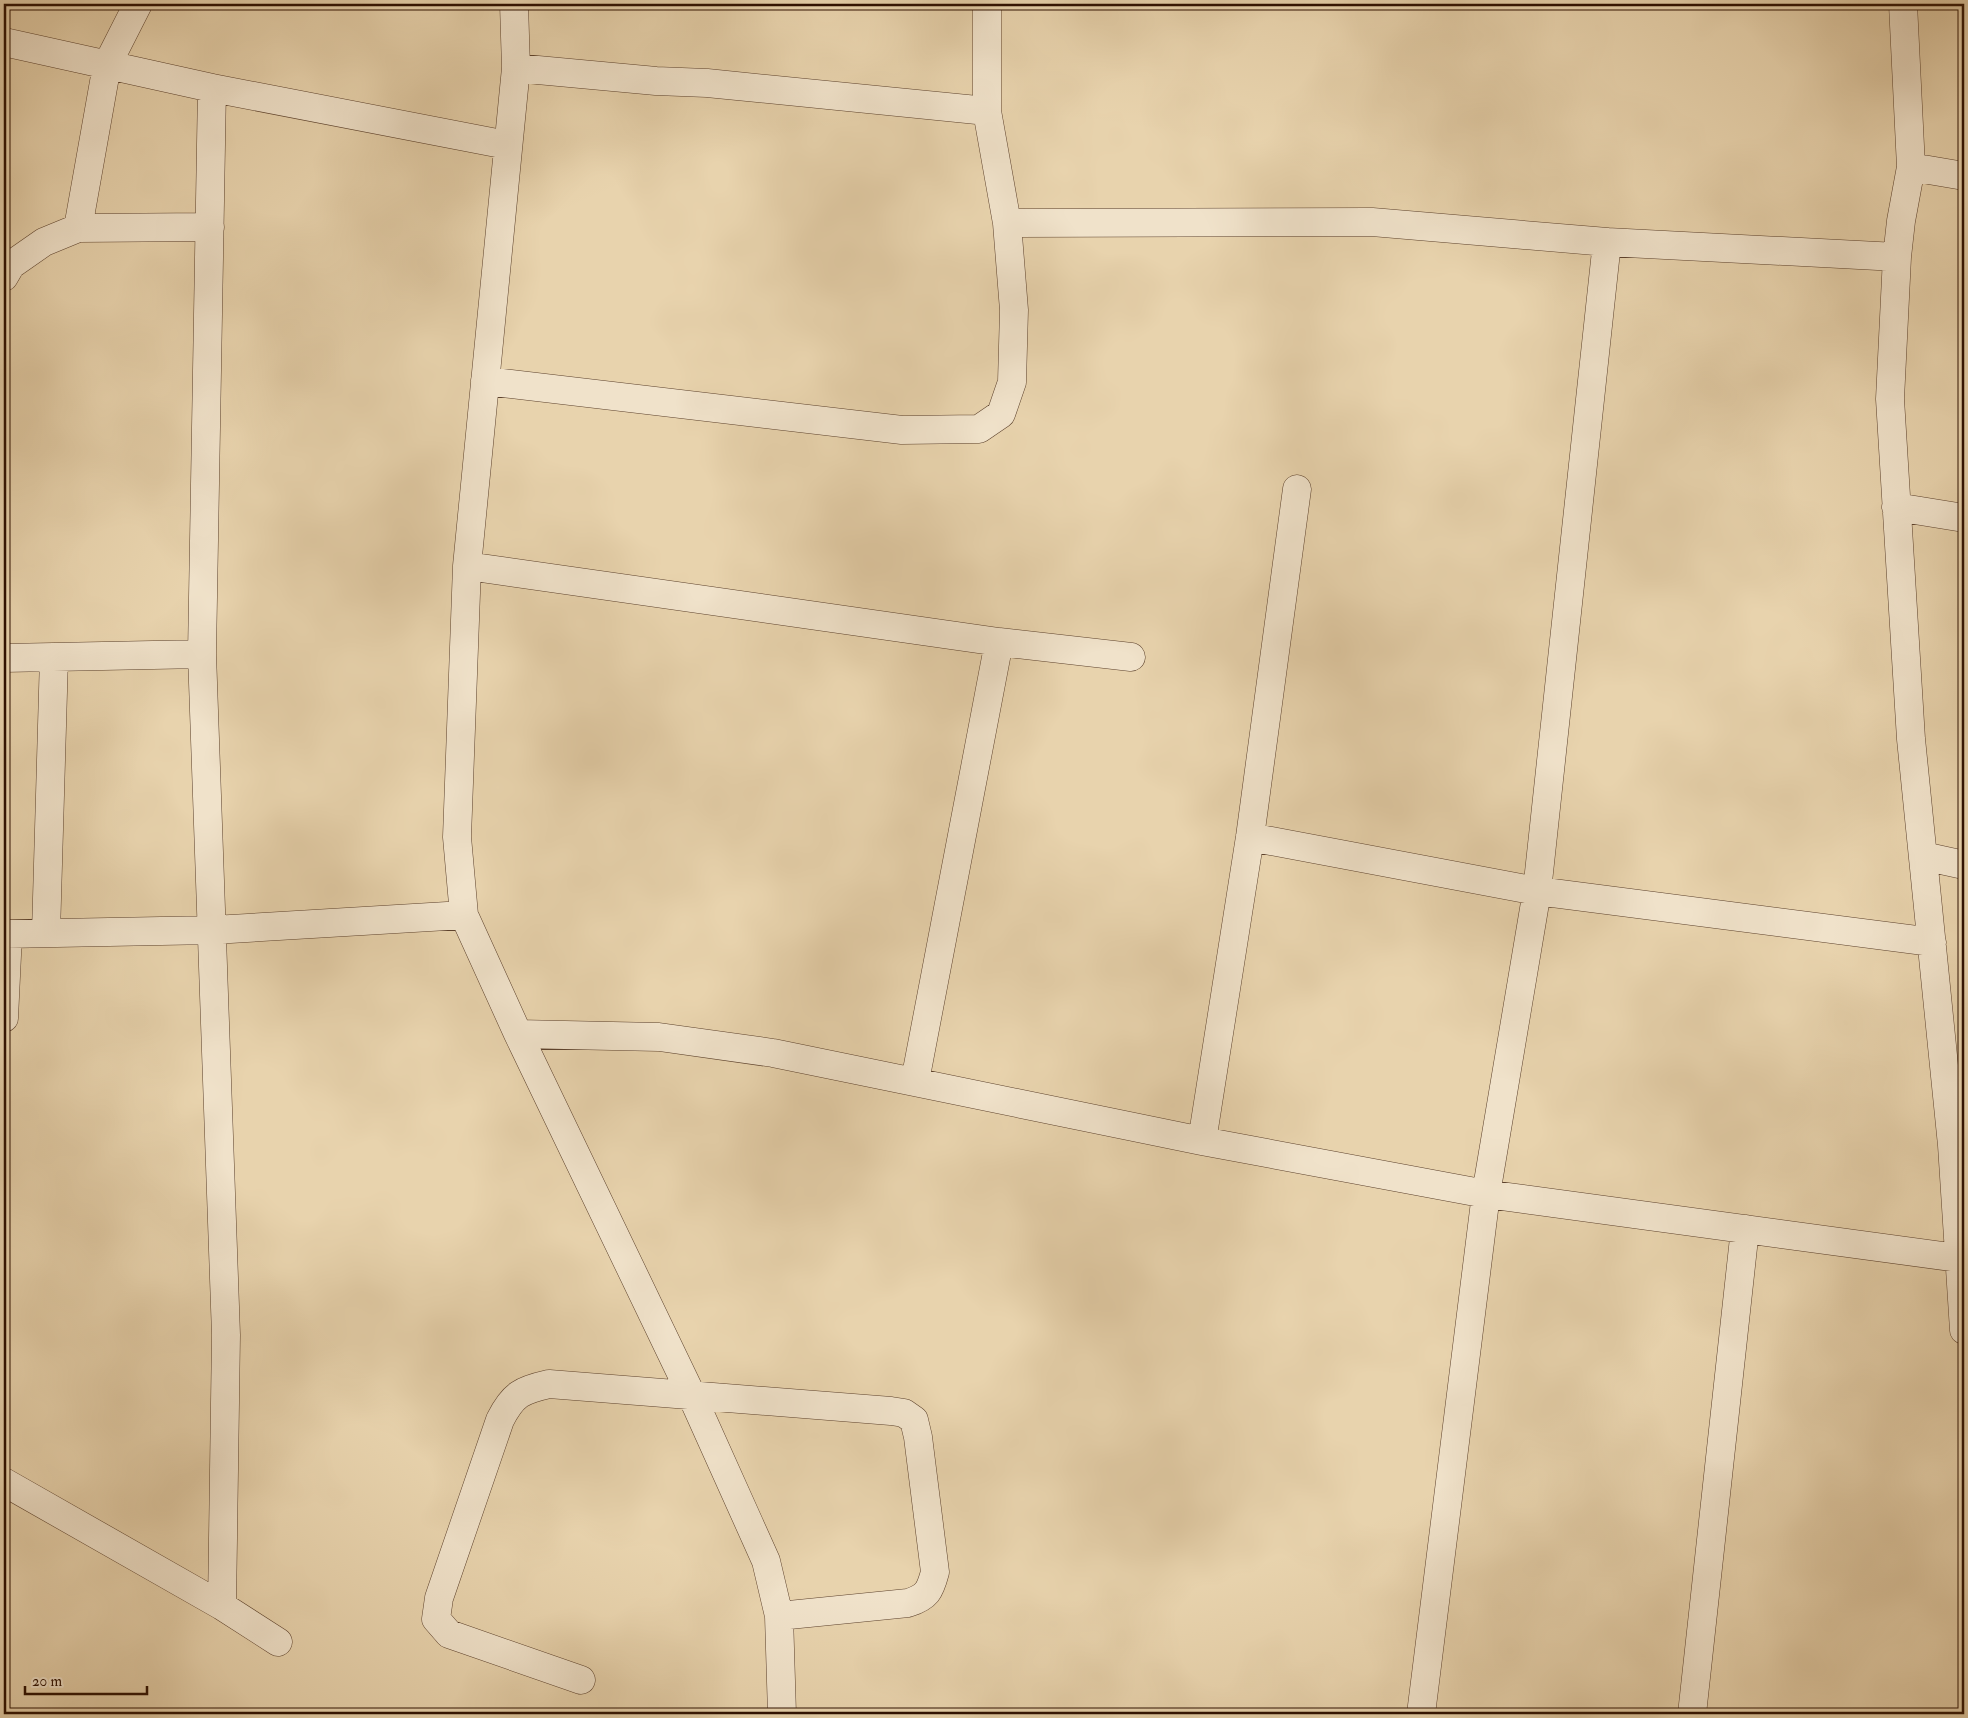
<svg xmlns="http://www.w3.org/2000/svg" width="1968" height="1718" viewBox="0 0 1968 1718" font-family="'IM FELL Double Pica',serif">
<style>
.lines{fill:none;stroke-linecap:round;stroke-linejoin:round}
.street-casing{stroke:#5c412c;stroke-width:29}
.street{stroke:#f0e2ca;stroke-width:28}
</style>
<rect width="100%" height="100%" fill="#e8d3ad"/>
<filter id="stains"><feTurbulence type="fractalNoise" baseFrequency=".004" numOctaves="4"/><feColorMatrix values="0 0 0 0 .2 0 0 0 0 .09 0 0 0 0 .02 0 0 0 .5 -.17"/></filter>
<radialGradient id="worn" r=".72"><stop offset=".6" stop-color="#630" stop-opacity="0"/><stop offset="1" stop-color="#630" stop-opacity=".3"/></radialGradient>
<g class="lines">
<defs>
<path id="street" d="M514,4L516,68L467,566L457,837L464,915L518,1034L691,1394L766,1561L779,1616L782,1714
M1903,4L1911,167L1901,221L1897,257L1890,399L1911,739L1952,1145L1964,1330
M4,42L212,88L507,145
M516,68L656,81L707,83L987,111
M212,88L202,654L226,1335L222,1606
M1911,167L1964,176
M1007,223L1372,222L1607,242L1897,257
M78,228L107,65L138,4
M4,277L11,265L44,242L78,228L210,227
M485,381L902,430L979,429L1001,414L1012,382L1014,310L1007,223L987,111V4
M1896,507L1964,518
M467,566L999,642L1131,657
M4,658L202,654
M1250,837L1537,891L1932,942
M1923,856L1964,865
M46,933L54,657
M4,934L213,930L464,915
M4,1018L8,934
M518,1034L659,1037L773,1053L1202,1141L1486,1194L1958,1258
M915,1081L999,642
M1202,1141L1250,837L1297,489
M4,1482L222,1606L278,1642
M581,1680L449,1634L436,1619L439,1598L500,1420C513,1394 522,1390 549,1384L891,1411L904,1413L914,1420L918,1437L935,1572C930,1591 927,1597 908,1603L779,1616
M1421,1714L1486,1194L1537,891L1607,242
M1692,1714L1745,1229"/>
</defs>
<!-- street casing -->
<use href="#street" class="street-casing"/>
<!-- street -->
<use href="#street" class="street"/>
</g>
<!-- margin -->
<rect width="1968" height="1718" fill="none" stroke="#e8d3ad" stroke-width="20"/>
<rect x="5" y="5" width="1958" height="1708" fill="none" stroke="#2e1001" stroke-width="2.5"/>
<rect x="10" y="10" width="1948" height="1698" fill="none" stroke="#2e1001"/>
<!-- scale -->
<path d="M25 1686v8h122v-8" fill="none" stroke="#2e1001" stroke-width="2.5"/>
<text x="32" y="1686" font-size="15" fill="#2e1001" stroke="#f0e2ca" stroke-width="4" paint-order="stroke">20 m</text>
<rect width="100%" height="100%" filter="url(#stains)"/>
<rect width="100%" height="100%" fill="url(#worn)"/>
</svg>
